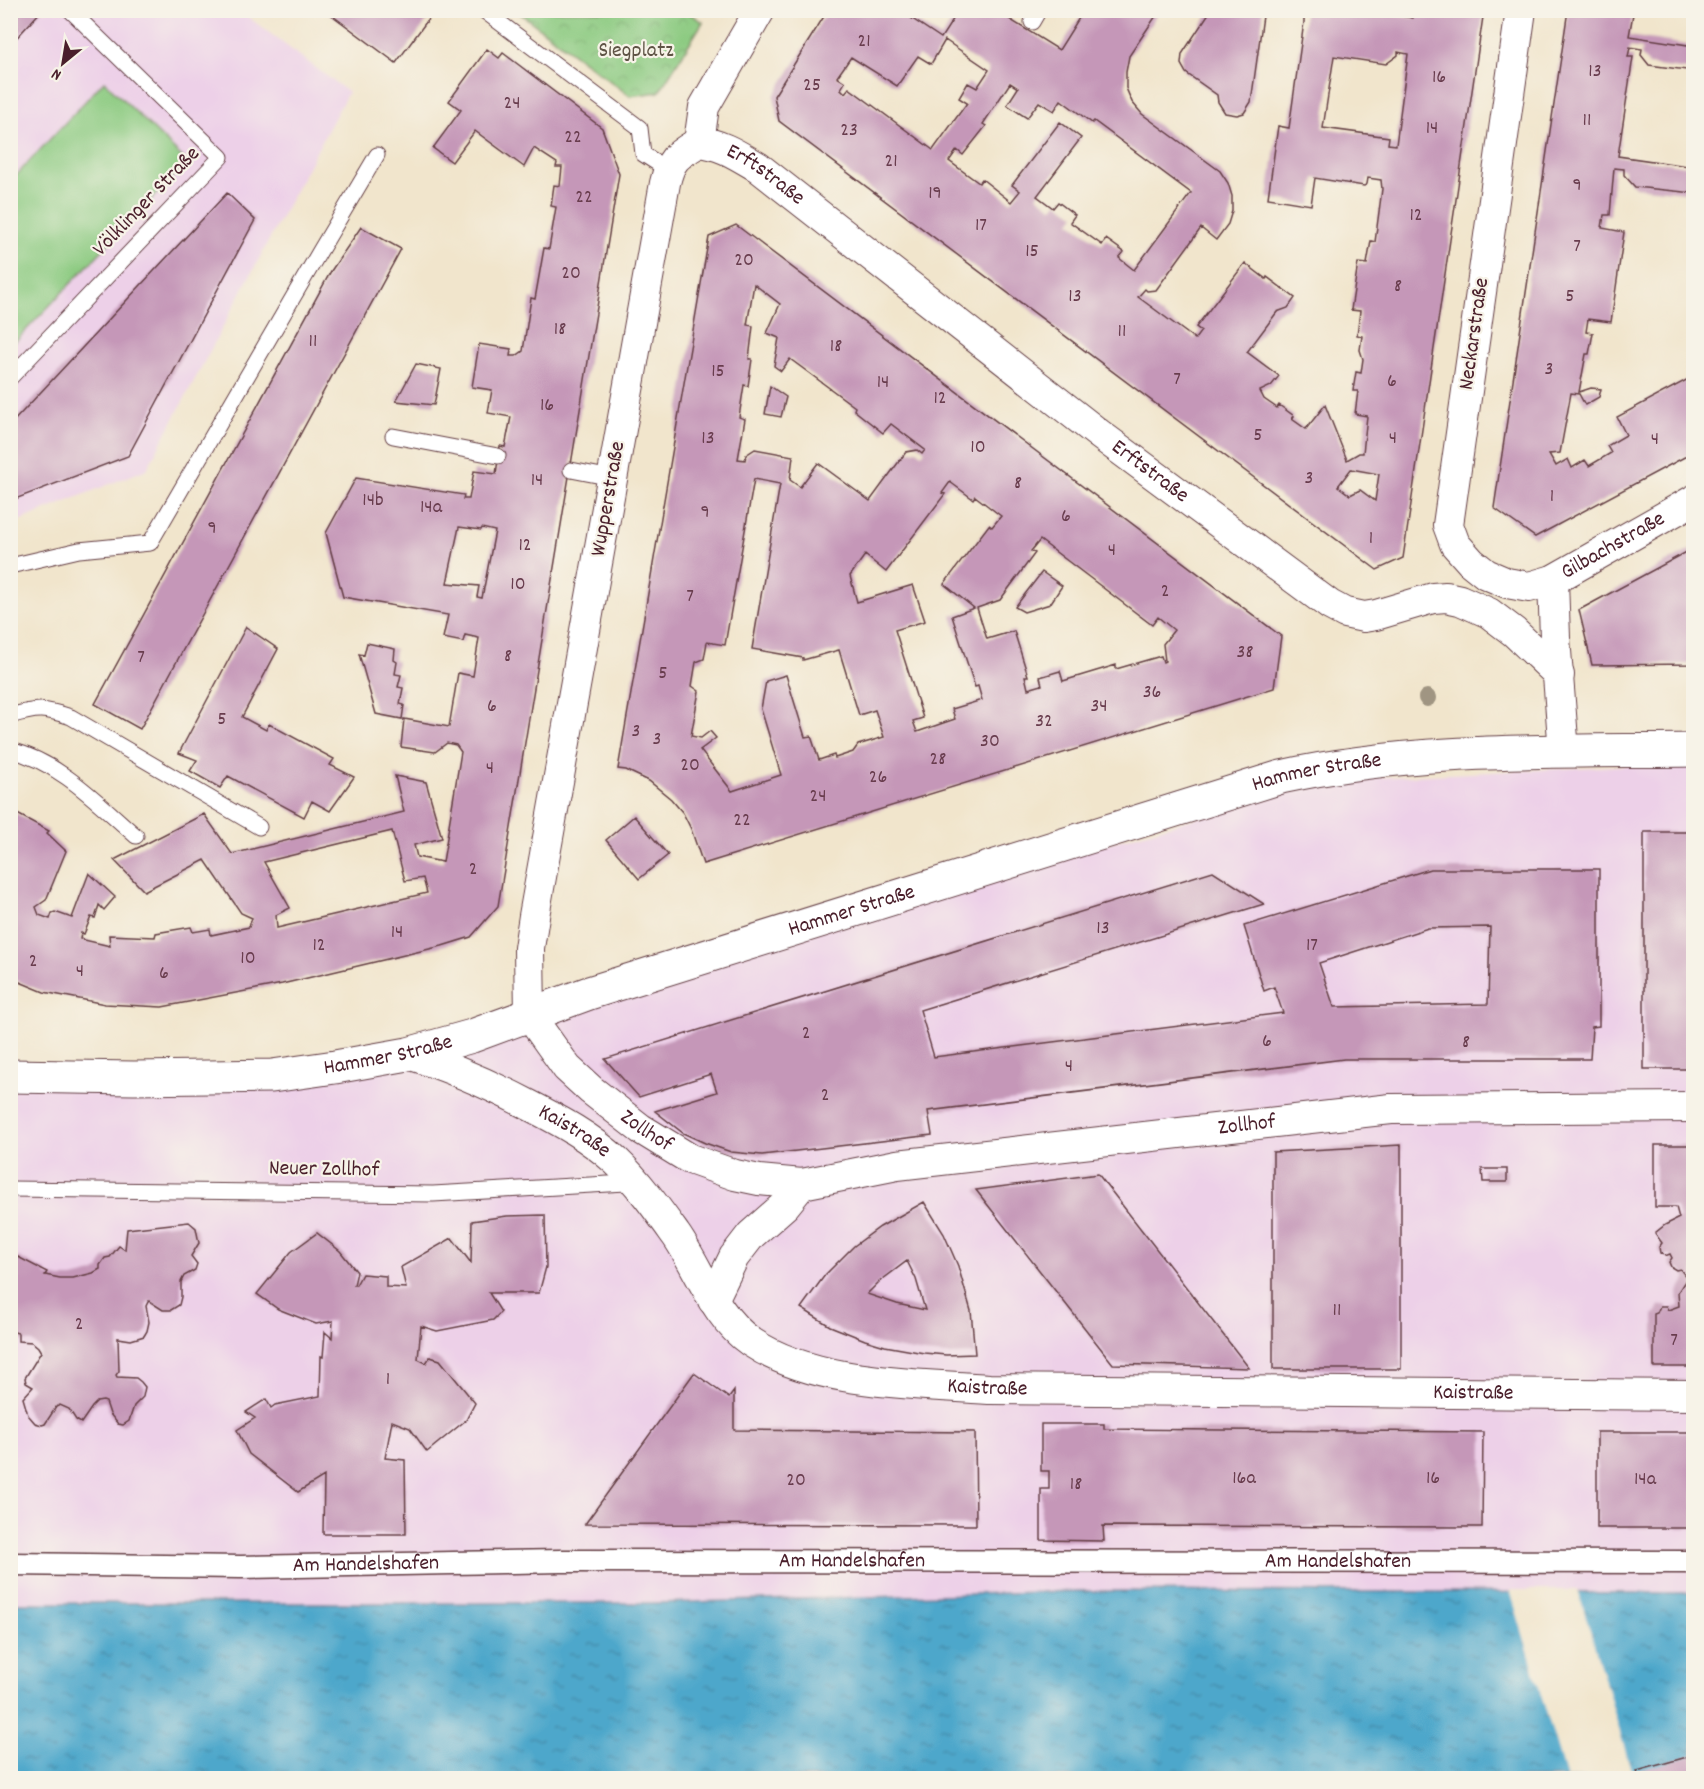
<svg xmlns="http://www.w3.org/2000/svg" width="1704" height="1789" viewBox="0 0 1704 1789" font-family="Dekko,sans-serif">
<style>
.built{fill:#edd0e8}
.grass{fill:#8dcb82;stroke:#6c7556;stroke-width:1.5}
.park{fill:url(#park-crowns);stroke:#6c7556;stroke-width:1.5}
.water{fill:url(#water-ripples);stroke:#4c637b;stroke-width:1.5}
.pier{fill:#f1e5cc}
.building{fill:#c597b8;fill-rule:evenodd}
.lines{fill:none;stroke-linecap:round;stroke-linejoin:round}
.service-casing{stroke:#633d43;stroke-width:17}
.pedestrian-casing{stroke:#633d43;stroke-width:25}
.minor-casing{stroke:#633d43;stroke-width:32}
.tertiary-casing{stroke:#633d43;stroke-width:35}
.service{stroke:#fff;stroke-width:15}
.pedestrian{stroke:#fff;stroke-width:22}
.minor{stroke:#fff;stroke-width:30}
.tertiary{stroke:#fff;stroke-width:33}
.tree{fill:#a09582}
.labels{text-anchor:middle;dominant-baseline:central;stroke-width:4.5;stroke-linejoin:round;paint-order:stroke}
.number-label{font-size:20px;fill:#693d4e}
.park-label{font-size:22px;fill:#5e5345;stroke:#f7f3e8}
.street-label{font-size:22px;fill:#4a1f2b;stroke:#f7f3e8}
</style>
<defs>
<pattern id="park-crowns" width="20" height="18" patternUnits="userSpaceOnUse" patternTransform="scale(1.5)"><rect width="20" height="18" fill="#8dcb82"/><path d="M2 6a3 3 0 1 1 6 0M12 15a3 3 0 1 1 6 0" fill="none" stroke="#7bae70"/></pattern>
<pattern id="water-ripples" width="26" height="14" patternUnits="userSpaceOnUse" patternTransform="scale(1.5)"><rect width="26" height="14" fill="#4ea7cb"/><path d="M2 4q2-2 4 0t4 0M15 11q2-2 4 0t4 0" fill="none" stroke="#4387a5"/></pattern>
</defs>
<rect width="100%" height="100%" fill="#f7f3e8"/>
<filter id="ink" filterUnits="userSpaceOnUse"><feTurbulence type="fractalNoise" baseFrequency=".0167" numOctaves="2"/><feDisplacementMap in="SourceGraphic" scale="12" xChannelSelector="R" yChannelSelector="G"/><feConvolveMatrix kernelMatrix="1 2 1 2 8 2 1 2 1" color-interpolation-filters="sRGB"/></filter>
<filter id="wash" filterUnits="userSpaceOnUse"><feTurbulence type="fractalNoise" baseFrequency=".008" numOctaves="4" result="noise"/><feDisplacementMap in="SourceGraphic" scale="24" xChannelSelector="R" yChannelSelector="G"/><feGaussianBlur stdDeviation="1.35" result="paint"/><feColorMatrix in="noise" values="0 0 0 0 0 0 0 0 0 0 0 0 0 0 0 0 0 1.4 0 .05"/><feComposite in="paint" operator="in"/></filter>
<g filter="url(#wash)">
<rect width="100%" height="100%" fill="#f1e5cc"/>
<!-- built -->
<path class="built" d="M11,11H240L348,92L147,469L11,524Z
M1637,765H1693V1778L235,1602L11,1603L10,1082H274L1329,780Z"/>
<!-- grass -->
<path class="grass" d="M104,81L187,162L11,346V181Z"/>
<!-- park -->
<path class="park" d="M517,11H686L703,22L659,92L630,96Z"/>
<!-- water -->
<path class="water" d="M1081,1591L1693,1593V1778H11L10,1603H657Z"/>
<!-- pier -->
<path class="pier" d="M1510,1590H1578L1632,1773L1693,1755V1778H1566Z"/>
<g id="blocks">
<!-- building -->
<path class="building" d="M10,10H42L10,45Z
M325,10H435L396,63Z
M828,10H907L905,14L941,38L959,10H1003L1001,14L1059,50L1084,10H1160L1129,56L1126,72V88L1132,102L1142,114L1220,171L1228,183L1232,196V211L1228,224L1216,240L1201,228L1156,290L1147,291L1145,289L1138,297L1195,339L1201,331L1196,327L1245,263L1266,279L1267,277L1295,298L1288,308L1277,312L1247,352L1279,376L1271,386L1260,391L1264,399L1277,408L1279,405L1294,416L1292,419L1306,429L1325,405L1347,460L1359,453H1363L1367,416L1355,414L1358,391H1353L1356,372L1361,373L1363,359L1360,350L1362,336L1357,335L1360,311L1351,310L1358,263L1367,264L1371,241L1375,242L1382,189L1381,180L1368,178L1367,184L1364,186L1315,178L1311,205L1268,198L1278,126L1289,128L1304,22V10H1361L1413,18L1414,10H1484L1403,558L1377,570L779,121L774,96ZM945,40L989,70L977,88L968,83L959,98L967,103L933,150L849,88L845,93L841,89L845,82L837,77L851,57L897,86L918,56L931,64ZM1398,52L1408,54L1396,145L1388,144L1389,137L1323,128L1334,56L1386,64L1398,55ZM1010,83L1018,88L1007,105L1027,118L1039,102L1054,111L1061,100L1092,123L1094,121L1191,193L1134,270L1119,258L1124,252L1106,239L1102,245L1070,222L1075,215L1058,202L1053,208L1037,196L1081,138L1060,122L1012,185L1020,191L1011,202L982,179L979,183L949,161L957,150L963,155L986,126L983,124ZM1351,469L1379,474L1375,501L1360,490L1350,495L1338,486Z
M1211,10H1262L1263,16L1251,102L1244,113L1237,115L1225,113L1218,102L1217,95L1186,73L1181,64L1182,54Z
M1568,10H1627V13L1633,14L1629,36L1694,46V71L1649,65L1641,55L1642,49L1630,47L1628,57H1633L1618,156L1694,167V193L1635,187L1624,175V169L1614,168L1610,215H1604L1602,228L1624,232L1611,322L1588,319L1586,332L1593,333L1589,354H1586L1579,392L1591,388L1601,389L1599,397L1585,405L1579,394L1571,393L1560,453L1549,454L1556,466L1568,459L1572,468L1585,460L1589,466L1611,453L1607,446L1626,435L1617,417L1694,376V452L1535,537L1494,508Z
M487,49L499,58L503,53L602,128L619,174L498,906L471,937L442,946L282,984L162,1007L105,1004L44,992L10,978V810L49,831L47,833L66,851L46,900L36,907L39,915L50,919L52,913L55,912L72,918L89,873L115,897L104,910L99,905L95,918L91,917L84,934L81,933L80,939L110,946L109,935L155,937L156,933L191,927L193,932L210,929L211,935L249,927L252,918L241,913L205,860L144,891L114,860L204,814L232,854L404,812L395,776L426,782L442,838L414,845L417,857L443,862L461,752L456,745L447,743L435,752L401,747L404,719L449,727L458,673L473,676L479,638L465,635L463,642L443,638L448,615L343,597L326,533L356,478L464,495L463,499H469L474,471L496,474L500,446L505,447L511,417L488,413L492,390L472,387L479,344L511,349L510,356H516L523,351L531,298L535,299L544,248L549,249L556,207L551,206L554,185L560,186L562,167H556L557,163L534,148L524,167L475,131L452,162L433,148L461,110L449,101ZM459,527L481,530L482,528L495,531L482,598L477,597L479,586L447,583ZM392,831L405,881L423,878L427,893L277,928L276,915L290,908L264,862Z
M227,193L255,220L128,456L10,501V425Z
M736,225L1281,636L1274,688L703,864L691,829L683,813L671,799L649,781L626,770L618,769L709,237ZM754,284L780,304L767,333L779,338L774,366L781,371L790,359L855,407L854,410L883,433L891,424L925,450L922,454L917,450L906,452L870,501L818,463L800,487L790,480L793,456L755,449L746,455L745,460L738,459L745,419L739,417L744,385L748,386L752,359H749L753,326L747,325ZM754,479L780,484L752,649L803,658V660L839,650L859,715L875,710L884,737L858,745L853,752L835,758L834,755L819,760L811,736L805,737L786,675L766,681L761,709L781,775L732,791L700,750L716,738L710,731L701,738L691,736L699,691L692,686L696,662L704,659L707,642L725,645ZM950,482L973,499L975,496L1001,516L992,527L989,525L944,584L974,608L952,616L975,687L978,686L982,700L952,709L955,719L917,732L913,721L923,718L895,630L925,621L913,585L857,602L850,576L865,555L886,572L945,494L942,493ZM1040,540L1152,625L1158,617L1174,630L1163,644L1165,661L1163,662L1161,656L1116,669V665L1063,681L1060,671L1040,677L1042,685L1028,689L1025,676H1028L1014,631L987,639L977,608L1000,600L1035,553L1031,551Z
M361,227L401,249L140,729L95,704L331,271Z
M416,364L441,369L434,405L396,401Z
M770,386L786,397L781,417L765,414Z
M1694,548V664L1592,665L1579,610Z
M1042,572L1062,586L1050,604L1024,612L1015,607Z
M246,627L278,649L242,717L266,730L269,724L334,759L330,765L354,777L330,811L312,801L304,817L228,776L220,788L190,771L197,760L179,753Z
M367,643L395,649L394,660L397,662L395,674L401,675L398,687L403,688L400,704L404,705L402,719L376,714L359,654L364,655Z
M634,816L668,855L639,879L606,840Z
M1644,832H1694V1069H1644Z
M1430,869H1599V1026L1592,1027L1590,1059H1344L928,1111L932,1135L762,1155L731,1152L705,1143L683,1133L655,1111L717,1092L711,1074L639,1097L605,1059L1213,871L1264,904L920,1010L934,1057L1283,1013L1274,987L1264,991L1244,926ZM1490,927L1488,1004L1334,1007L1319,963L1428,928Z
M1401,1145V1369H1273V1152Z
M1655,1145H1694V1367H1654V1314L1657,1313L1660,1306H1666L1668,1310L1679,1306L1678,1292L1687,1278L1680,1269L1676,1270L1671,1267L1669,1262L1672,1258L1670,1254L1665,1256L1660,1253L1659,1247L1662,1243L1655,1233L1665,1225L1679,1218L1676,1207H1655Z
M1482,1169H1507V1182H1483Z
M1098,1174L1249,1368L1113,1364L976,1190Z
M924,1202L944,1234L958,1266L971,1311L975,1354L946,1355L924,1353L885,1346L865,1340L830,1326L801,1308L825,1275L854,1246L880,1227ZM907,1261L916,1279L925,1310L897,1304L867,1294L879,1282Z
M545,1215L546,1267L539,1293H489L501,1312L493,1320L437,1331L421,1326L418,1359L426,1363L430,1357L440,1360L475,1403L466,1420L427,1452L410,1428L392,1421L385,1458L405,1460L406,1534H323L324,1476L298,1492L249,1454L237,1430L255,1418L246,1412L266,1399L271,1408L275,1405L320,1396L321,1356L323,1357L325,1332L332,1338L333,1321L316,1324L278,1309L257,1294L291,1252L317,1233L340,1251L357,1272L354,1285H356L362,1274L386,1276V1287L406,1288L401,1267L452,1238L471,1263L472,1221L507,1216Z
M189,1222L196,1228L199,1243L191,1256L197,1264L195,1270L184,1276L181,1282V1297L179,1305L171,1310H163L149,1301L148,1302L146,1306L149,1322L147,1331L144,1336L131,1340L118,1338L119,1371L116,1375L117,1377L136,1378L141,1382L145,1387L143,1397L134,1406L129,1421L123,1425L118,1424L110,1414L106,1402L103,1401L97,1402L92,1407L81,1423L76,1420L69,1409L60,1405L56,1407L45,1424L42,1425L35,1423L28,1415L23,1398L33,1387L26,1383L25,1378L41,1352L38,1347L32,1342L18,1341V1333L10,1331V1253H12L13,1258L16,1260L18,1257L47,1272L45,1275L60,1278H73L93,1273L100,1269V1265L105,1258L110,1257L119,1246L125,1250L127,1229Z
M694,1373L729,1398L734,1391V1430L975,1432L976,1525L585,1524Z
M1041,1424H1104V1429L1483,1432L1482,1527L1103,1526L1104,1541L1041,1540V1489H1049V1471H1041Z
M1597,1432H1694V1528H1597Z
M1694,1755V1778H1639L1637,1771Z"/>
</g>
</g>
<g filter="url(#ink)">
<use href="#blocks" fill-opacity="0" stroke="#633d43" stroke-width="1.5"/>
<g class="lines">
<defs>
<path id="service" d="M483,10L640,128L643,154L668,170
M1032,22L1039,10
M10,378L221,157L70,10
M393,436L498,456
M571,470L612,478
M10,566L79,550L150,543L320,251L377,155
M10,716C38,708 44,708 71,717L259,827
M10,750C60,762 99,804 136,836
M10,1189L433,1194L626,1183L637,1184"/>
<g id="pedestrian">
<path id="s1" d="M10,1564L241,1567L561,1561L1694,1562"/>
</g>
<g id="minor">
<path id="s2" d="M1521,10L1448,525L1455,544L1471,562L1486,574L1507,583L1529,587L1553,580L1694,500"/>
<path id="s3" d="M699,142C678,155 671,157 665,183L534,916L529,948L530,1016L567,1068L591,1090L641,1129L690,1159L735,1175L759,1180L802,1184"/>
<path id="s4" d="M699,142C722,144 739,156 758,167L1099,434L1330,605L1345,613L1364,617L1376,615L1433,598L1446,597L1460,600L1489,613L1514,632L1559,675"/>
<path d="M699,142L704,107L760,10"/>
<path d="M1553,580L1555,638L1564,752"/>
<path id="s5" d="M408,1054C450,1067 489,1084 529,1105C560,1121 590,1137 616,1161C639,1183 658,1210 676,1235C701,1271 714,1316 751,1342C815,1385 914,1383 989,1389L1694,1395"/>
<path id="s6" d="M713,1300L734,1257L751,1235L785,1205L802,1184L897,1165L1391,1109L1694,1107"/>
</g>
<g id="tertiary">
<path id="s7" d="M10,1076L134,1078L272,1076L335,1067L408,1054L472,1036L589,993L1281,777C1414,747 1558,752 1694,750"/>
</g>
</defs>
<!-- service casing -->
<use href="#service" class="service-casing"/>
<!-- pedestrian casing -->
<use href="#pedestrian" class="pedestrian-casing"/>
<!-- minor casing -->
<use href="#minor" class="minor-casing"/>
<!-- tertiary casing -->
<use href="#tertiary" class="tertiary-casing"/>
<!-- service -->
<use href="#service" class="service"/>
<!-- pedestrian -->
<use href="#pedestrian" class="pedestrian"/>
<!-- minor -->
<use href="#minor" class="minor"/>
<!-- tertiary -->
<use href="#tertiary" class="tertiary"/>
</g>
<!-- trees -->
<circle class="tree" cx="1427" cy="698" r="9"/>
</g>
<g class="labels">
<!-- number labels -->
<g class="number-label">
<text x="864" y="42">21</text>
<text x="1595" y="72">13</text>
<text x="1439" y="78">16</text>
<text x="812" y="86">25</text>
<text x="512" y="104">24</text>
<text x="1587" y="121">11</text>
<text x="1432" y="129">14</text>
<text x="849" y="131">23</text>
<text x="573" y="138">22</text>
<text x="891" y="162">21</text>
<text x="1577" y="186">9</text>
<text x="935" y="194">19</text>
<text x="584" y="198">22</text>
<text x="1416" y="216">12</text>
<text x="981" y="226">17</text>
<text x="1577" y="247">7</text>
<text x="1032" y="252">15</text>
<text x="744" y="261">20</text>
<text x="571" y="274">20</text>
<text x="1398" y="287">8</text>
<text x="1075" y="297">13</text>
<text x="1570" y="297">5</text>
<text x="560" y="330">18</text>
<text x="1122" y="332">11</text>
<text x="313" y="342">11</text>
<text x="836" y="347">18</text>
<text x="1549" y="370">3</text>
<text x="718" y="372">15</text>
<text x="1177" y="380">7</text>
<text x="1392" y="382">6</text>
<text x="883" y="383">14</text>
<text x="940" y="399">12</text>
<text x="547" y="406">16</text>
<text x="1258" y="436">5</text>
<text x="708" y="439">13</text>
<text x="1393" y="439">4</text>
<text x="1655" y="440">4</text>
<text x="978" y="448">10</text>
<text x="1309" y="479">3</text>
<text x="537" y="481">14</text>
<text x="1018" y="484">8</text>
<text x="1552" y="497">1</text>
<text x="373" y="501">14b</text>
<text x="431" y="508">14a</text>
<text x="705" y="513">9</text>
<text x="1066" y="517">6</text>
<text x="212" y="529">9</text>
<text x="1371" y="539">1</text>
<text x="525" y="546">12</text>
<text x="1112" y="551">4</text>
<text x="518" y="585">10</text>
<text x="1165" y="592">2</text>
<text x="690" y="597">7</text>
<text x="1245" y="653">38</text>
<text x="508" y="657">8</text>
<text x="141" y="658">7</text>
<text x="663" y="674">5</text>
<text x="1152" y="693">36</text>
<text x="492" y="707">6</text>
<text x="1099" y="707">34</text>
<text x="222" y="720">5</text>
<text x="1044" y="722">32</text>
<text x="636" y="732">3</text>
<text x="657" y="740">3</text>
<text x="990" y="742">30</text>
<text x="938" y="760">28</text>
<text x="690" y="766">20</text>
<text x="490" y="769">4</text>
<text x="878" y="778">26</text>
<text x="818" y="797">24</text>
<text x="742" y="821">22</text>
<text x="473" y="870">2</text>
<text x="1103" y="929">13</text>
<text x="397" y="933">14</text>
<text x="319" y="946">12</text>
<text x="1312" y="946">17</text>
<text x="248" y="959">10</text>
<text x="33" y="962">2</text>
<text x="80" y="972">4</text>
<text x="164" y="974">6</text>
<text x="806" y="1034">2</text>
<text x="1267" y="1042">6</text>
<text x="1466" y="1043">8</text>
<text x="1069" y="1067">4</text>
<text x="825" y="1096">2</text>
<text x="1337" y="1311">11</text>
<text x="79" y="1325">2</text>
<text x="1674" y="1341">7</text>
<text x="388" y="1380">1</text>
<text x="1244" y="1479">16a</text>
<text x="1433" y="1479">16</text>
<text x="1645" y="1480">14a</text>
<text x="796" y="1481">20</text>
<text x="1076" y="1485">18</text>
</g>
<!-- park labels -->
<g class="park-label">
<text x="636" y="51">Siegplatz</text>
</g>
<!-- street labels -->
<g class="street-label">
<text stroke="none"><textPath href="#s4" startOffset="75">Erftstraße</textPath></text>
<text transform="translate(147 202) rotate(-46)">Völklinger Straße</text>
<text transform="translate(1475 334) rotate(-82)">Neckarstraße</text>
<text stroke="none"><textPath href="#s4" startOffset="561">Erftstraße</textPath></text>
<text transform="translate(609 499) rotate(-80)">Wupperstraße</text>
<text stroke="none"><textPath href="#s2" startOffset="723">Gilbachstraße</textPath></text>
<text stroke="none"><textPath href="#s7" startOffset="1352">Hammer Straße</textPath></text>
<text stroke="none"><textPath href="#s7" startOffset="866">Hammer Straße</textPath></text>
<text stroke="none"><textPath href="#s7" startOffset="380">Hammer Straße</textPath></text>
<text stroke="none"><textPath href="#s6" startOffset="597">Zollhof</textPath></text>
<text stroke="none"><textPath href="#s3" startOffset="1066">Zollhof</textPath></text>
<text stroke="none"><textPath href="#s5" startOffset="184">Kaistraße</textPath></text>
<text transform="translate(324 1170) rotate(1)">Neuer Zollhof</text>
<text stroke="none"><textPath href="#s5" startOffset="706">Kaistraße</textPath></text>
<text stroke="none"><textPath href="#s5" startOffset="1192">Kaistraße</textPath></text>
<text stroke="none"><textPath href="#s1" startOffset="842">Am Handelshafen</textPath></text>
<text stroke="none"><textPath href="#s1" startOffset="1328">Am Handelshafen</textPath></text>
<text stroke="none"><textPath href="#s1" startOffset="356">Am Handelshafen</textPath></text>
</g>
</g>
<!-- margin -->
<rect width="1704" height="1789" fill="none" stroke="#f7f3e8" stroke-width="36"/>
<!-- north arrow -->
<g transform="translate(63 63) rotate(210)" stroke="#f7f3e8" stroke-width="4.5" paint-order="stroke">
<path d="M0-4.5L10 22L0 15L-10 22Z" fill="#4a1f2b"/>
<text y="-9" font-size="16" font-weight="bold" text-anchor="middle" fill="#4a1f2b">N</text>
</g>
</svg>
